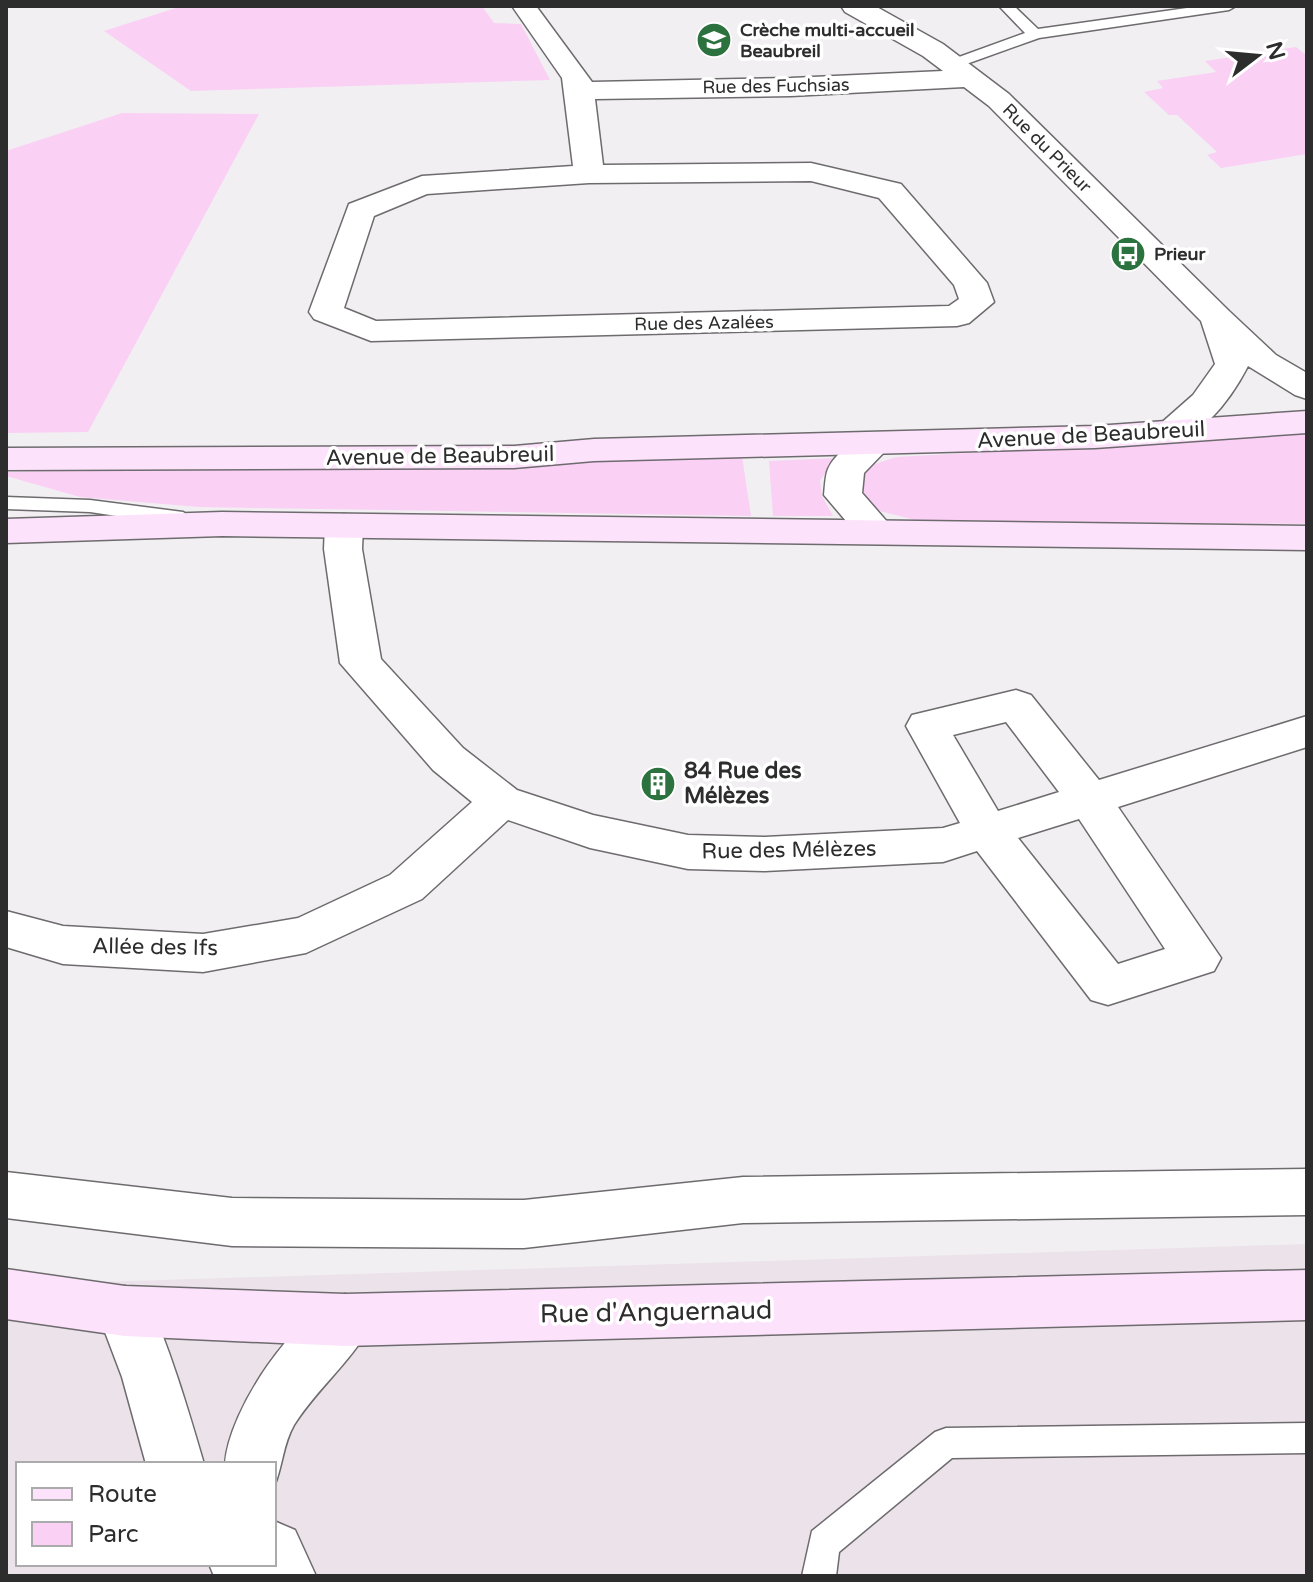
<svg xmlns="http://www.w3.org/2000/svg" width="1313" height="1582" viewBox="0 0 1313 1582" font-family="'Varela Round',sans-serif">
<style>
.built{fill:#ebe2ea;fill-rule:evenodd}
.green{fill:#fad0f5}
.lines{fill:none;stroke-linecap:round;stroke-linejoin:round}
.service-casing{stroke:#6e6b6e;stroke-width:3}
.minor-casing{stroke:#6e6b6e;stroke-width:3}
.tertiary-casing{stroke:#6e6b6e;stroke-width:3}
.secondary-casing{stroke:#6e6b6e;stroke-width:3}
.service{fill:#fff;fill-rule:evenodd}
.minor{fill:#fff;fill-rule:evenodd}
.tertiary{fill:#fff;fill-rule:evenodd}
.secondary{fill:#fce2fa;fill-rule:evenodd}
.labels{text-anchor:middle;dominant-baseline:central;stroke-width:7;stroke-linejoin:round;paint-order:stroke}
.far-poi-label{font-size:18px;font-weight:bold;fill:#2e2d2e;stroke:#fff;text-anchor:start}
.far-street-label{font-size:18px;fill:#2e2d2e;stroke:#fff}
.street-label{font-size:22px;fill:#2e2d2e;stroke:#fff}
.poi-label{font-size:22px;font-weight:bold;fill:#2e2d2e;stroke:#fff;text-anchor:start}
.near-street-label{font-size:26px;fill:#2e2d2e;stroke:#fff}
</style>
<rect width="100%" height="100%" fill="#f2eff2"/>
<!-- built -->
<path class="built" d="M1307,1244V1576H6V1285ZM18,1464H274V1564H18Z"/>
<!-- green -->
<path class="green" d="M182,6H482L494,23L521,24L550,80L191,91L104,31Z
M1296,47L1307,56V154L1221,168L1207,155L1217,152L1177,115H1169L1144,92L1163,88L1157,81L1216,72L1205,61Z
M122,113L259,114L88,432L6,433V151Z
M1307,434V524L915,520L880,511L860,496L859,484L869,466L896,457Z
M742,456L751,516L199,507L80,497L6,476V472L297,463Z
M835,458L820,481L822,496L833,516H773L769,461Z"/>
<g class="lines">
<defs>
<path id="service" d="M999,6H1014L1038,29L1201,6H1236L1229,10L1039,38L958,67H948V61L1025,33Z
M6,497L90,500L183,512L193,519L183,526L90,512L6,509Z
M1307,1423V1453L952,1458L839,1552L836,1576H802L812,1531L935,1432L946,1428Z"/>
<path id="minor" d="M512,6H536L592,82L791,78L943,71L923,56L845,12L841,6H875L943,44L1009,94L1229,311L1276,355L1307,373V399L1295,395L1248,366C1232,397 1196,450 1156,440L1151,432L1193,395L1215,364L1201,321L989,106L964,87L791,96L595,99L603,165L811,163L901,184L987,283L994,302L969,323L957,326L371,341L314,319L309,312L349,204L422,176L573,166L562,78ZM811,181L879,198L954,285L959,299L949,306L376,321L344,308L374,216L427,194L589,183Z
M344,514L358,517L363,526L362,549L381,659L463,748L517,790L593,815L688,835L765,837L943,828L960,823L906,726L912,715L1016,690L1031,695L1099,780L1307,716V747L1118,807L1221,958L1214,971L1108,1005L1091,1000L977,851L943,862L765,871L688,869L590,848L508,820L422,899L306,953L203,972L63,964L6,947V911L63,926L203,934L298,918L390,875L472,802L433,770L340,663L324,549L325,526L330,517ZM1006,722L1059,792L998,811L953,735ZM1079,819L1165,949L1118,964L1018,838Z
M1307,1169V1215L743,1223L524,1248L232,1246L6,1218V1172L232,1198L524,1200L743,1177Z"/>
<path id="tertiary" d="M874,433L887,436L892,444L864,473L862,493L896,532L891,541L877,544L863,541L824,495C825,487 825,476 828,469C835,453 858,437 874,433Z
M125,1286L145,1293C170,1348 187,1406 204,1464H146L122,1377L97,1311L105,1293Z
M345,1294L365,1302L373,1320C355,1359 317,1388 294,1425C283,1444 283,1464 275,1484L274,1464H225C229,1409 294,1314 345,1294Z
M274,1521L295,1530L316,1576H214L209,1564H274Z"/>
<path id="secondary" d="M1307,411V433L1095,448L594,461L514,468L6,470V448L514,446L594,439L1095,426Z
M222,512L1307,526V550L222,536L6,543V519Z
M6,1269L125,1286L345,1294L1307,1270V1320L345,1346L125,1336L6,1319Z"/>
</defs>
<!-- service casing -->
<use href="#service" class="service-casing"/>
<!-- minor casing -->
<use href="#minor" class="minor-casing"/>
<!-- tertiary casing -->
<use href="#tertiary" class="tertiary-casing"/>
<!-- secondary casing -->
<use href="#secondary" class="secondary-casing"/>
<!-- service -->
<use href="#service" class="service"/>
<!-- minor -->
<use href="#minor" class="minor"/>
<!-- tertiary -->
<use href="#tertiary" class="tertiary"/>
<!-- secondary -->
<use href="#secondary" class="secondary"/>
</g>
<!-- icons -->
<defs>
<symbol id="school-disc" viewBox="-11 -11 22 22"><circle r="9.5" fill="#2c723e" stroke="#fff"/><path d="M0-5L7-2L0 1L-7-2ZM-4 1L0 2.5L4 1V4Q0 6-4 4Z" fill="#fff"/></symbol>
<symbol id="bus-disc" viewBox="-11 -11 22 22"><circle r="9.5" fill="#2c723e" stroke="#fff"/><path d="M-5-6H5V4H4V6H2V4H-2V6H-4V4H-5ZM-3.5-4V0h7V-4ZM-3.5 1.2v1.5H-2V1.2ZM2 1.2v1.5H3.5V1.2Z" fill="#fff"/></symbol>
<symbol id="building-disc" viewBox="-11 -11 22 22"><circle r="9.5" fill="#2c723e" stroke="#fff"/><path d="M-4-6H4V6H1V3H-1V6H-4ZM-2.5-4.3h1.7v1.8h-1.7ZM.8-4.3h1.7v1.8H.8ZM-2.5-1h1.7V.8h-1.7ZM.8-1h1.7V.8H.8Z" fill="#fff"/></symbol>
</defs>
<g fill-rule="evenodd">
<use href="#school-disc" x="694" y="20" width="40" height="40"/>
<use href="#bus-disc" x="1108" y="234" width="40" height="40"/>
<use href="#building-disc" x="638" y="764" width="40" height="40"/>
</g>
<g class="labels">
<!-- far-poi labels -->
<g class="far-poi-label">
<text x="740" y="30">Crèche multi-accueil<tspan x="740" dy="21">Beaubreil</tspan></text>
<text x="1154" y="254">Prieur</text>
</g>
<!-- far-street labels -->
<g class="far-street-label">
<text transform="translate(776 86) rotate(-1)">Rue des Fuchsias</text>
<text transform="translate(1047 148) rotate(45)">Rue du Prieur</text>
<text transform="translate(704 323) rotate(-1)">Rue des Azalées</text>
</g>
<!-- street labels -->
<g class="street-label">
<text transform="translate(1091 435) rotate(-3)">Avenue de Beaubreuil</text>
<text transform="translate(440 456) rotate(-1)">Avenue de Beaubreuil</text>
<text transform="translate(789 850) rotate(-1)">Rue des Mélèzes</text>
<text transform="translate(155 947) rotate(1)">Allée des Ifs</text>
</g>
<!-- poi labels -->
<g class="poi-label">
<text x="684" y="771">84 Rue des<tspan x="684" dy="25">Mélèzes</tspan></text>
</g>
<!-- near-street labels -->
<g class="near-street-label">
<text transform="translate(656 1312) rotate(-1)">Rue d'Anguernaud</text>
</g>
</g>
<!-- border -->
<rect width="1313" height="1582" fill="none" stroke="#2e2d2e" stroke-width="16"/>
<!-- legend -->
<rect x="16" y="1462" width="260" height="104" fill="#ffffff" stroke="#ababab" stroke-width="2"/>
<rect x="32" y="1488" width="40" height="12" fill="#fce2fa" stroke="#ababab" stroke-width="2"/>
<text x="88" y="1502" font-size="24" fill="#2e2d2e">Route</text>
<rect x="32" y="1522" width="40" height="24" fill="#fad0f5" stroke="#ababab" stroke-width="2"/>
<text x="88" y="1542" font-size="24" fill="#2e2d2e">Parc</text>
<!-- north arrow -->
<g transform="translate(1257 56) rotate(74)" stroke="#ffffff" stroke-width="6" paint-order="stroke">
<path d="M0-6L14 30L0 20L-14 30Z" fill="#2e2d2e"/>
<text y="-12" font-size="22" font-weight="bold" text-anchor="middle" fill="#2e2d2e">N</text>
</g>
</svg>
